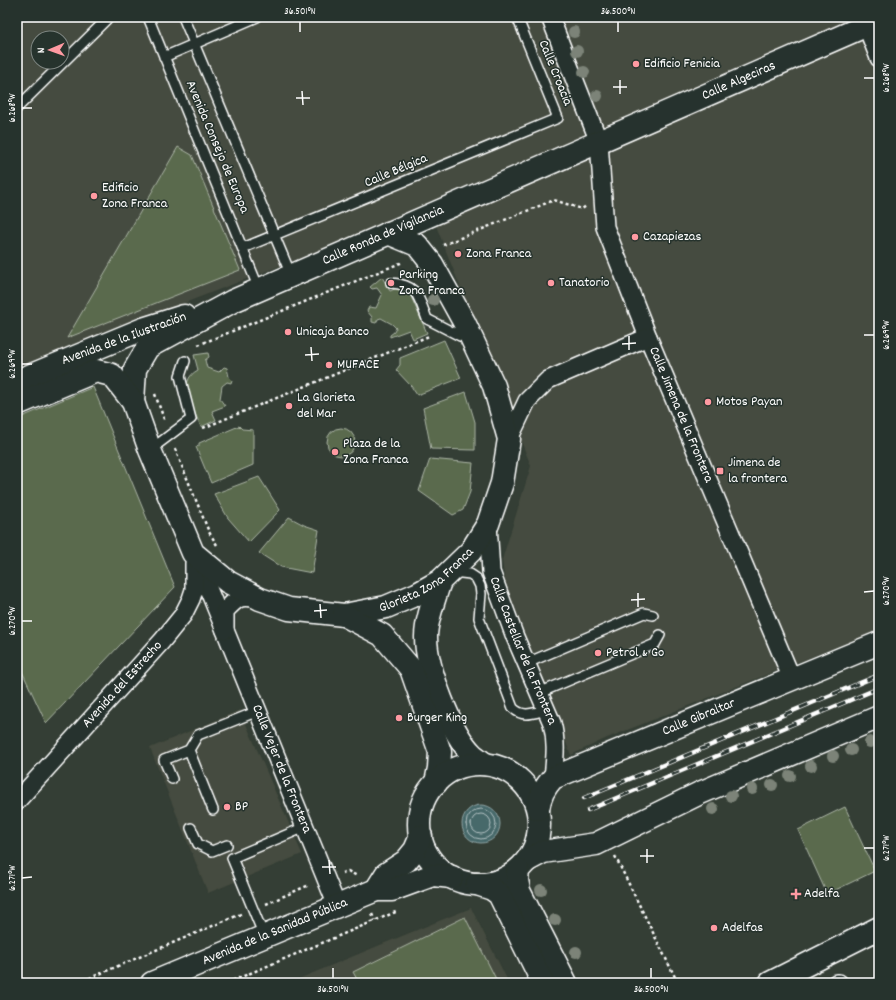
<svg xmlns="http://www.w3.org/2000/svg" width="896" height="1000" viewBox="0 0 896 1000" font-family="Dekko,sans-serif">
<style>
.built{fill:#454b3f;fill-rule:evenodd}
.green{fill:#5a6b4e;stroke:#acb5a6}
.water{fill:#46696b;stroke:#90a5a6}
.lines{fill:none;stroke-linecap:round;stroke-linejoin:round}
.shore{stroke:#b5c3c4;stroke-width:1}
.lane-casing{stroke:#fff;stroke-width:12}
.street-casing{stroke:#fff;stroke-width:20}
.secondary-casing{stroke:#fff;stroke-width:25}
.path{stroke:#fff;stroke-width:2.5;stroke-dasharray:3 3;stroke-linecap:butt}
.lane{stroke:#26332d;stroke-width:9}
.street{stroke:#26332d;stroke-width:17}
.secondary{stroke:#26332d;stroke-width:22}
.rail-casing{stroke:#fff;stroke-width:4.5}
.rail{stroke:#26332d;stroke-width:3;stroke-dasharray:9;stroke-linecap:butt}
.tree{fill:#7b8378}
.ticks{fill:none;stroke:#fff;stroke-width:1.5}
.poi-dot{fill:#ff9aa2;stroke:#26332d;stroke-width:1.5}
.labels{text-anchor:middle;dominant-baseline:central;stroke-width:3;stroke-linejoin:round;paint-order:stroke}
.poi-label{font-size:14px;fill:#fff;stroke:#26332d;text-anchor:start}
.street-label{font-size:14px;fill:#fff;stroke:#26332d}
.neatline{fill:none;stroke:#fff;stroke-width:1.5}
.ticks-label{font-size:10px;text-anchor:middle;fill:#fff}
</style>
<rect width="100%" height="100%" fill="#343e35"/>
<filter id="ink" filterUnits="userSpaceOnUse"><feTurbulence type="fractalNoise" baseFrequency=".025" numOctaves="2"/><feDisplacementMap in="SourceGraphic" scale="8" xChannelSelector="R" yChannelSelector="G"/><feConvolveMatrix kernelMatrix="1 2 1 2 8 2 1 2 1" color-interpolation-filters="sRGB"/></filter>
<g filter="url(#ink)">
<!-- built -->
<path class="built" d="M17,17H879V630L607,738L571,755L507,599L502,560L531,466L429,208L17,368ZM38,38H62V62H38Z
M240,710L302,854L208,893L150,748Z
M471,908L509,983H289L385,943Z"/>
<!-- green -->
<path class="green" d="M178,147L192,155L240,270L67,338Z
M382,277L390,291L397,288L409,292L427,333L413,339L409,330L390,337V335L394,332L396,328L392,324L381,318L378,319L376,323L372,322V317L367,311L369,307L376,308L382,295L377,288L372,289L370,287Z
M444,340L461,378L417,395L411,386L396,370L400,365V358Z
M208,353L209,357L205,360L207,368L219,372L224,367L227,368L229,377L232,380L231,383L227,382L222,386L220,399L225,406L212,411L216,420L201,427C194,409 175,382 198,370L194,355Z
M93,387L175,587L46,723L19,665L17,666V419Z
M466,392L475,422V450L431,449L423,408Z
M239,426L242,429L253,430V465L211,483L196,447L199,446V443Z
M327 442a14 14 0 1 1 28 0a14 14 0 1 1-28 0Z
M430,459L473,463L470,492L463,510L453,515L419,491Z
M259,477L280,510L249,542L228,518L214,494Z
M289,517L304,525L319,530L312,573L281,567L259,553Z
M845,807L875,871L827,894L798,830Z
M465,917L498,983H359L353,972Z"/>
<!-- water -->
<path class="water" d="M462 824a19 19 0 1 1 38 0a19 19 0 1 1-38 0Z"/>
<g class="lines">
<!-- shore -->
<path class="shore" d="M466 824a15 15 0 1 1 30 0a15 15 0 1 1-30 0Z
M471 824a10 10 0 1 1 20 0a10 10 0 1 1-20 0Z"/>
<defs>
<path id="lane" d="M148,17L259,289
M183,17L291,275
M164,57L257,17
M17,108L109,17
M243,248L558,118L517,17
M391,283C418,285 418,296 427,319L460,336L469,337
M150,450L191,419L180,376L185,361
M453,572L470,574L476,578L480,586L481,594L479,618L513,708C522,717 531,714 542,711L544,706
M524,655L534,660L644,613L653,615
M542,699L546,690L655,644L660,635
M189,750L213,810
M172,779L164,760L189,750L198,735L258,711
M191,828L198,844L212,851L227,845
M264,936L232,858L305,827"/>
<g id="street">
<path id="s1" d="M550,17L599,142L605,227L648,337L792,679"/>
<path d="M863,17L879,58"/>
<path d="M509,439L527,401L548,380L648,337"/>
<path id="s2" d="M488,524L491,572L515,637L552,723C557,742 555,758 553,778"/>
<path id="s3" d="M194,554L337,906"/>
<path d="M225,630V611C239,596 240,596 260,599"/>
<path id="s4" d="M17,801L162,641L183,615L191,599L194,590V563"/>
<path d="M836,983H839"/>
</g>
<g id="secondary">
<path d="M17,381L143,329L184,316"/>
<path id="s5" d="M133,402L135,369L148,347L233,301L879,20"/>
<path id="s6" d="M17,404L96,371L112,375L133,402L150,450L193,553L228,582L260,599L289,609L344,615L386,607L417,594L440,581L471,551L488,524L502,483L509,439L494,386L464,322L432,264L417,245L388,233"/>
<path d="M440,581C435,597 426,620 426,637C426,667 451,734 473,755C477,758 481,761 485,764"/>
<path d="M344,615L382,635L411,669L440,752L439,768L436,783"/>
<circle cx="479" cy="824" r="60"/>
<path id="s7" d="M538,809C540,796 544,788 553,778L879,643"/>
<path d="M528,860L543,852L596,844L700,793L879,717"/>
<path d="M518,870L517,880L519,891L566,983"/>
<path d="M477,884L492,889L499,894L543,983"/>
<path d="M376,890L386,874L406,861L415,850L421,836"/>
<path id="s8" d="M152,983L376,890H392L433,875L452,877"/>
<path d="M770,983L879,928"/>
</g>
</defs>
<!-- lane casing -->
<use href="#lane" class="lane-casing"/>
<!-- street casing -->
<use href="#street" class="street-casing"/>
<!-- secondary casing -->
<use href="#secondary" class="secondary-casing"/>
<!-- path -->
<path class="path" d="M443,245L554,200L582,209L586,206
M198,345L403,262
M155,394L165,422
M203,428L429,336
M175,449L209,532L217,545
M615,856L678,983
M342,873L348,871L357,876
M266,904L309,885
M372,914L375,921
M78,983L241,914
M227,983L398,911"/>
<!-- lane -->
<use href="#lane" class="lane"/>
<!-- street -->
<use href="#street" class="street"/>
<!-- secondary -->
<use href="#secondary" class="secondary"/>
<defs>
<path id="rail" d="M584,798L879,675
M588,810L879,688"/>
</defs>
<!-- rail casing -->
<use href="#rail" class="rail-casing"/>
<!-- rail -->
<use href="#rail" class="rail"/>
</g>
<!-- trees -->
<g class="tree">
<circle cx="574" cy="32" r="6"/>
<circle cx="577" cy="51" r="6"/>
<circle cx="584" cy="72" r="6"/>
<circle cx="597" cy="96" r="6"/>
<circle cx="433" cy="300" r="6"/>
<circle cx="870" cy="742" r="6"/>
<circle cx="851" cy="750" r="6"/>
<circle cx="833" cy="756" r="6"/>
<circle cx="811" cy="766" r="6"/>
<circle cx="790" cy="776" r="6"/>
<circle cx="772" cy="785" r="6"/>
<circle cx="752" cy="789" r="6"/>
<circle cx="731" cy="796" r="6"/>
<circle cx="713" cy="809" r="6"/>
<circle cx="541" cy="890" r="6"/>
<circle cx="555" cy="920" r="6"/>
<circle cx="576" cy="952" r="6"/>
</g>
</g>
<!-- ticks -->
<path class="ticks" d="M300,22V32M618,22V32M864,78H874M620,80V94M613,87H627M302,91L303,105M296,98H310M22,108H32M864,335H874M629,336V350M622,344L636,343M311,347L312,361M305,355L319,354M22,364H32M864,592L874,591M638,593V607M631,600L645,599M320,604L321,618M314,611L327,610M22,621H32M864,848H874M647,849V863M640,856H654M329,860L330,874M322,867H336M22,878L32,877M333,968V978M651,968V978"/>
<!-- markers -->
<g class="poi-dot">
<circle cx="636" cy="64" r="4"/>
<circle cx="94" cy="196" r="4"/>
<circle cx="635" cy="237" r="4"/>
<circle cx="458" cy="254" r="4"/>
<circle cx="391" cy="283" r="4"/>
<circle cx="551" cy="283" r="4"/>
<circle cx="288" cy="332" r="4"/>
<circle cx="329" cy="365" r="4"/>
<circle cx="708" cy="402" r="4"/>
<circle cx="289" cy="406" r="4"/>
<circle cx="335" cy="452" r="4"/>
<rect x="716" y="467" width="8" height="8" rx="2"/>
<circle cx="598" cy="653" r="4"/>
<circle cx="399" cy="718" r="4"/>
<circle cx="227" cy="807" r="4"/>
<path d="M794 888h4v4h4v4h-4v4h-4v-4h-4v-4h4z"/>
<circle cx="714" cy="928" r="4"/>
</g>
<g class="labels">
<!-- poi labels -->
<g class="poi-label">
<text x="644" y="64">Edificio Fenicia</text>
<text x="102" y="188">Edificio<tspan x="102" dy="16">Zona Franca</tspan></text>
<text x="643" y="237">Cazapiezas</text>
<text x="466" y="254">Zona Franca</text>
<text x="399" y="275">Parking<tspan x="399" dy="16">Zona Franca</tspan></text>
<text x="559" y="283">Tanatorio</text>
<text x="296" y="332">Unicaja Banco</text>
<text x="337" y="365">MUFACE</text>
<text x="297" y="398">La Glorieta<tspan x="297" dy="16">del Mar</tspan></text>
<text x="716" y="402">Motos Payan</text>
<text x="343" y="444">Plaza de la<tspan x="343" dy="16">Zona Franca</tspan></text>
<text x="728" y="463">Jimena de<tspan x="728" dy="16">la frontera</tspan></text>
<text x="606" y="653">Petrol &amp; Go</text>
<text x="407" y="718">Burger King</text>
<text x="235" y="807">BP</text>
<text x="804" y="894">Adelfa</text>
<text x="722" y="928">Adelfas</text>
</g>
<!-- street labels -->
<g class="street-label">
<text transform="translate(555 73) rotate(68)">Calle Croacia</text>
<text stroke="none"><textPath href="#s5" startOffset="707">Calle Algeciras</textPath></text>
<text transform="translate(217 147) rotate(67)">Avenida Consejo de Europa</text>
<text transform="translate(396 171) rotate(-23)">Calle Bélgica</text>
<text stroke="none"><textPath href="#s5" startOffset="319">Calle Ronda de Vigilancia</textPath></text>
<text transform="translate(124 339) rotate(-20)">Avenida de la Ilustración</text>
<text stroke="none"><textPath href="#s1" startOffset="422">Calle Jimena de la Frontera</textPath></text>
<text stroke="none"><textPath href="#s6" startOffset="558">Glorieta Zona Franca</textPath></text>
<text stroke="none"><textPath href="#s2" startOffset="133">Calle Castellar de la Frontera</textPath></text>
<text stroke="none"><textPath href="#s4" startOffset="157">Avenida del Estrecho</textPath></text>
<text stroke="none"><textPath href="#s7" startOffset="193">Calle Gibraltar</textPath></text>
<text stroke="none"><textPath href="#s3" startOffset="232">Calle Vejer de la Frontera</textPath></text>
<text stroke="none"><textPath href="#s8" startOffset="133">Avenida de la Sanidad Pública</textPath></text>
</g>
</g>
<!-- margin -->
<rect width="896" height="1000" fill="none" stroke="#26332d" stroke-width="44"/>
<!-- north arrow -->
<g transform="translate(50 50) rotate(268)"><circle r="19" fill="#26332d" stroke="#7d8581"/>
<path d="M0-3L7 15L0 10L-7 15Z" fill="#ff9aa2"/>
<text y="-6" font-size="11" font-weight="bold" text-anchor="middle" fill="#ffffff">N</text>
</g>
<rect x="22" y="22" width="852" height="956" class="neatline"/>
<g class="ticks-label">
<text x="300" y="14">36.501°N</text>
<text x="618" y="14">36.500°N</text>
<text transform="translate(885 78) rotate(-90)" y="4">6.268°W</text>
<text transform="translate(11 108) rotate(-90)" y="4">6.268°W</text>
<text transform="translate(885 335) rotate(-90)" y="4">6.269°W</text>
<text transform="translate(11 364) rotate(-90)" y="4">6.269°W</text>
<text transform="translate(885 591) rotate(-90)" y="4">6.270°W</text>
<text transform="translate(11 621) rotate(-90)" y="4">6.270°W</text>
<text transform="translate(885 848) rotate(-90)" y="4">6.271°W</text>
<text transform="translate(11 878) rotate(-90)" y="4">6.271°W</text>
<text x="333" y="992">36.501°N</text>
<text x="651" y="992">36.500°N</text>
</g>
</svg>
